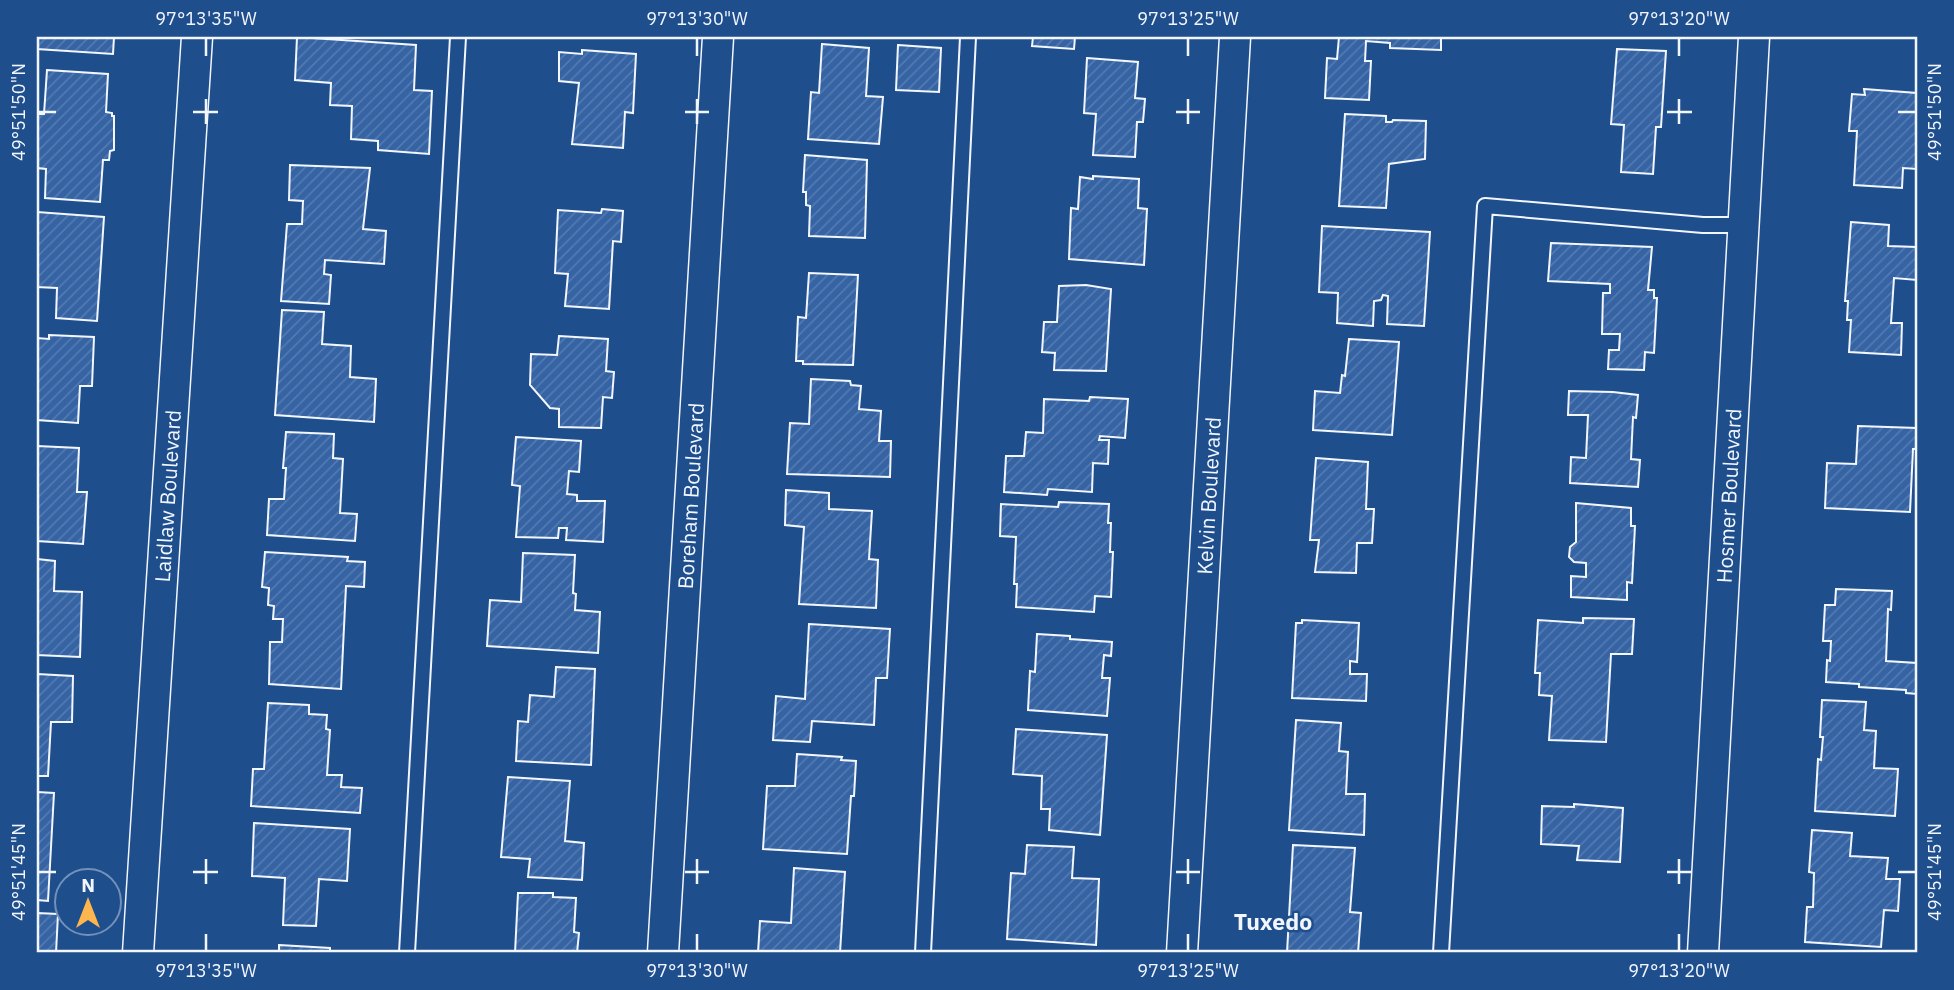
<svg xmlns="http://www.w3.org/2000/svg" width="1954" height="990" viewBox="0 0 1954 990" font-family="'IBM Plex Sans',sans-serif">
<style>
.building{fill:url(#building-hatch);stroke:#f2f6ff;stroke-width:2}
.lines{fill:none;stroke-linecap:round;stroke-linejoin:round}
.service-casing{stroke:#f2f6ff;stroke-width:18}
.minor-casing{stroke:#f2f6ff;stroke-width:33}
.service{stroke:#1f4e8c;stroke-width:14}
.minor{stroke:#1f4e8c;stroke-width:30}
.ticks{fill:none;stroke:#f2f6ff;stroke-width:2.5}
.labels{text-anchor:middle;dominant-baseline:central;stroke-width:5;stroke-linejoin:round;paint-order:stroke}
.street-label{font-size:21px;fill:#f2f6ff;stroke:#1f4e8c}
.neighbourhood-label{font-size:23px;font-weight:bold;fill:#f2f6ff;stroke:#1f4e8c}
.neatline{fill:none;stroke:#f2f6ff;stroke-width:2.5}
.ticks-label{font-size:18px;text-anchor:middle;fill:#f2f6ff}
</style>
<defs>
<pattern id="building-hatch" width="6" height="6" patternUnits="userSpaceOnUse" patternTransform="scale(1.75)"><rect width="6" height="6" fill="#3563a3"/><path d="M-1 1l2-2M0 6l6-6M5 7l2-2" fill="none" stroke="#537ab1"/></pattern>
</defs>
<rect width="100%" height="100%" fill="#1f4e8c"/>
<!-- building -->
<path class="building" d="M37,37H114L113,54L37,49Z
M297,37L416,45L414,90L432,91L429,154L378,150V141L351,139L352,106L330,105L331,83L295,80Z
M1033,37H1075L1074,49L1032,46Z
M1339,37H1441V50L1390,48V43L1366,41L1365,61H1371L1369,100L1325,98L1327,58L1337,59Z
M822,44L869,48L866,96L883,97L879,144L808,139L811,92L819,93Z
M898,45L941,48L939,92L896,90Z
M1617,49L1666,51L1661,127H1656L1653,174L1621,172L1624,125L1611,124Z
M582,50L636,54L633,113L625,112L623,148L572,144L579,83L559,81V52L582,54Z
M1087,58L1138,62L1135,98L1145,99L1143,122H1137L1135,157L1093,155L1096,114L1084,113Z
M47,70L108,74L106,112L112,113V116H114V150L110,151L109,160H103L100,202L45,198L46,169L37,168V114H44Z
M1864,89L1917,93V169L1903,168L1902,188L1854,185L1857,131H1849L1852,94L1865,95Z
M1345,114L1386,116V122H1392L1393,120L1426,121L1425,159L1389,164L1386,208L1339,206Z
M805,155L867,160L865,238L809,236L810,206L806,205V192H803Z
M290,165L370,168L363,229L386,231L384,264L325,260L324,274L331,275L329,304L281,301L287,224H302L303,201L289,200Z
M1093,176L1139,179L1138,208L1147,209L1144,265L1069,259L1071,208L1078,209L1080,177L1093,179Z
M602,209L623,211L621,242L613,241L609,309L565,306L568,274L555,273L558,210L601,213Z
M37,212L104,217L97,321L56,318L57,288L37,287Z
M1851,222L1889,225L1888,246L1917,247V280L1894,278L1891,323H1902L1901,355L1849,352L1851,320H1847L1848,301H1845Z
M1322,226L1430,232L1424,326L1387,324L1388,296L1383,295L1381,300L1374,301L1373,326L1337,323L1338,293L1319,292Z
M1551,243L1652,247L1648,290H1654V298H1657L1654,353L1645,352L1644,370L1608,369L1609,350H1619L1620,334H1602L1603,293H1610V284L1548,281Z
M809,273L858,275L853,365L803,364V361H796L798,317L806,318Z
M1086,285L1111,289L1106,371L1054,370L1055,353L1042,352L1044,322H1057L1059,286Z
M282,310L324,312L322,344L351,346L350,377L376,379L374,422L275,415Z
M49,335L94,337L92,386H80L78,423L37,420V338L49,339Z
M559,336L608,339L606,371L614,372L612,398L603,397L601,428L559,427V409L550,408L530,385L531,354L557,355Z
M1349,339L1399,342L1392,435L1313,430L1315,391L1340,393L1342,375L1345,376Z
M811,379L850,381L851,385L861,386L859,409L881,411L879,441H891L890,477L787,474L790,423L809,424Z
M1569,391L1613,392L1638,395L1636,418L1633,417L1631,459L1640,460L1638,487L1570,483L1571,457L1586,458L1588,415H1568Z
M1090,397L1128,399L1125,438L1100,436L1099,440H1109L1108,464L1093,463L1092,492L1048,489L1047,495L1004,492L1006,456H1024L1026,432L1043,433L1044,399L1089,401Z
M1858,426L1917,428V449H1913L1910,512L1825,508L1827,463L1856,464Z
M286,432L334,434L333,458L343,459L340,513L357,514L355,541L267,535L269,499H284L286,468H283Z
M516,437L581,441L579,472L569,471L567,494L577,495V501H605L603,542L566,540L567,528H559L558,538L516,537L520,486L512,485Z
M37,446L79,448L77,492H87L83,544L37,541Z
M1316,458L1368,462L1366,509H1374L1372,543H1357L1356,573L1315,572L1319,540H1310Z
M786,490L829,493V509L872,511L869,559L878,560L876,608L799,604L804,527L785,525Z
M1059,502L1109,504L1108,523H1111L1110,552H1113L1111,597L1095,596L1094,612L1016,607L1017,584H1014L1016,537L1000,536L1001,504L1058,507Z
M1576,503L1631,508V526H1635L1632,583L1627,582V600L1571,597V576L1586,577V563L1574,562L1569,557L1570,547L1576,542Z
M265,552L348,557L347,561L365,562L364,587L346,586L341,689L269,684L270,642H282L283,619H273L274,606L268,605L269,588L262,587Z
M523,553L575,555L573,593L576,594L575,610L600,612L598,653L487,646L490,600L521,602Z
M37,559L55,561L54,591L82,592L80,657L37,655Z
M1836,589L1892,591L1891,610L1888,609L1886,661L1917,663V694L1906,693V690L1859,687V684L1826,682L1827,660L1830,661L1831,641H1823L1825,605H1835Z
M1583,618L1634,619L1632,654H1611L1606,742L1549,740L1552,696L1539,695L1540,673H1535L1538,620L1583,623Z
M1302,620L1359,623L1357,662L1350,661V674H1367L1366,701L1292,698L1296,623H1302Z
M809,624L890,629L887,678H876L874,725L812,721L810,742L773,740L776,696L805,699Z
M1037,634L1070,636V639L1112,642L1111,656L1104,655L1102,678H1110L1107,716L1028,710L1030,671L1035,672Z
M556,667L595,669L591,765L516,761L518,721L528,722L530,695L554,697Z
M37,674L73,676L72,722H51L48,776H37Z
M1822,700L1866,702L1864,730L1876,731L1874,768L1898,769L1895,816L1815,811L1818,759L1821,760L1823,737H1820Z
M268,703L309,705V714L327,715L326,729L330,730L327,775H342L341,787L362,788L360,813L251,806L253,769H264Z
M1296,720L1341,723L1339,751L1348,752L1346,794H1365L1364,835L1289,830Z
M1016,729L1107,735L1100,835L1049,830L1050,809H1041L1042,776L1013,774Z
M797,754L842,757L841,760L856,761L854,796H851L847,854L763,849L767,786H795Z
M508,777L570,781L565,841L584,843L582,880L528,877L530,859L501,857Z
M37,792L54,793L48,901L37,900Z
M1574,804L1623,808L1620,862L1577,860L1579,846L1541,844L1542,806L1574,807Z
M254,823L350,829L347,881L319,879L316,926L283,925L285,878L252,876Z
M1812,830L1852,833L1850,856L1888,858L1886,879H1900L1898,911L1884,910L1881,947L1805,942L1807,907H1813L1814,873L1809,872Z
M1027,845L1074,847L1072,878L1099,879L1096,945L1007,939L1011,873L1025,874Z
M1293,845L1355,848L1350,912L1361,913L1358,953H1287Z
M794,868L845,872L840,953H758L760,921L791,923Z
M518,893H553V897L576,898L574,932L579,933L577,953H515Z
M37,913L58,914L56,953H37Z
M279,945L330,948V953H279Z"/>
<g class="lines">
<defs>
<path id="service" d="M407,953L458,37
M923,953L968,37
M1441,953L1485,206L1703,225H1742"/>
<g id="minor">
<path id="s1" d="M138,953L197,37"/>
<path id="s2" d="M663,953L718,37"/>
<path id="s3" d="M1182,953L1235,37"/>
<path id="s4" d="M1703,953L1754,37"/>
</g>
</defs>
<!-- service casing -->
<use href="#service" class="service-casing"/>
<!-- minor casing -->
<use href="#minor" class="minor-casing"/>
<!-- service -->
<use href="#service" class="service"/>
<!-- minor -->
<use href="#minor" class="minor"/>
</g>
<!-- ticks -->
<path class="ticks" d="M206,38V56M697,38V56M1188,38V56M1679,38V56M206,99V124M697,99V124M1188,99V124M1679,99V124M38,112H56M193,112H218M685,112H709M1176,112H1200M1667,112H1692M1898,112H1916M206,859V884M697,859V884M1188,859V884M1679,859V884M38,872H56M193,872H218M685,872H709M1176,872H1200M1667,872H1692M1898,872H1916M206,934V951M697,934V951M1188,934V951M1679,934V951"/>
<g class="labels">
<!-- street labels -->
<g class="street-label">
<text stroke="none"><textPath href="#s1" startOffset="458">Laidlaw Boulevard</textPath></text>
<text stroke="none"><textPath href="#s2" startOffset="458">Boreham Boulevard</textPath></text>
<text stroke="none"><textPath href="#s3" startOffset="458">Kelvin Boulevard</textPath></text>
<text stroke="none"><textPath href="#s4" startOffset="458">Hosmer Boulevard</textPath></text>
</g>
<!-- neighbourhood labels -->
<g class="neighbourhood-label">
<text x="1273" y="921">Tuxedo</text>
</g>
</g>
<!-- border -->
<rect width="1954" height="990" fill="none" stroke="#1f4e8c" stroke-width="77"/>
<!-- north arrow -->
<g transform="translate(88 902)"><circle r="33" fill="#1f4e8c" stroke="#7391ba" stroke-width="2"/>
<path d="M0-5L12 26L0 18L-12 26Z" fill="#ffb74d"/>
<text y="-10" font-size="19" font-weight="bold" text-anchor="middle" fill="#f2f6ff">N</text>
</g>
<rect x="38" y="38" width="1878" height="913" class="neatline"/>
<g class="ticks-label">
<text x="206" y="25">97°13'35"W</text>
<text x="697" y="25">97°13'30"W</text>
<text x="1188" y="25">97°13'25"W</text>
<text x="1679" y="25">97°13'20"W</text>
<text transform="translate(19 112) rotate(-90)" y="6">49°51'50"N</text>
<text transform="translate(1935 112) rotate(-90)" y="6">49°51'50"N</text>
<text transform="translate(19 872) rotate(-90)" y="6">49°51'45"N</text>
<text transform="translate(1935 872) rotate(-90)" y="6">49°51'45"N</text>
<text x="206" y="977">97°13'35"W</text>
<text x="697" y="977">97°13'30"W</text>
<text x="1188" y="977">97°13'25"W</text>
<text x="1679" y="977">97°13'20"W</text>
</g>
</svg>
